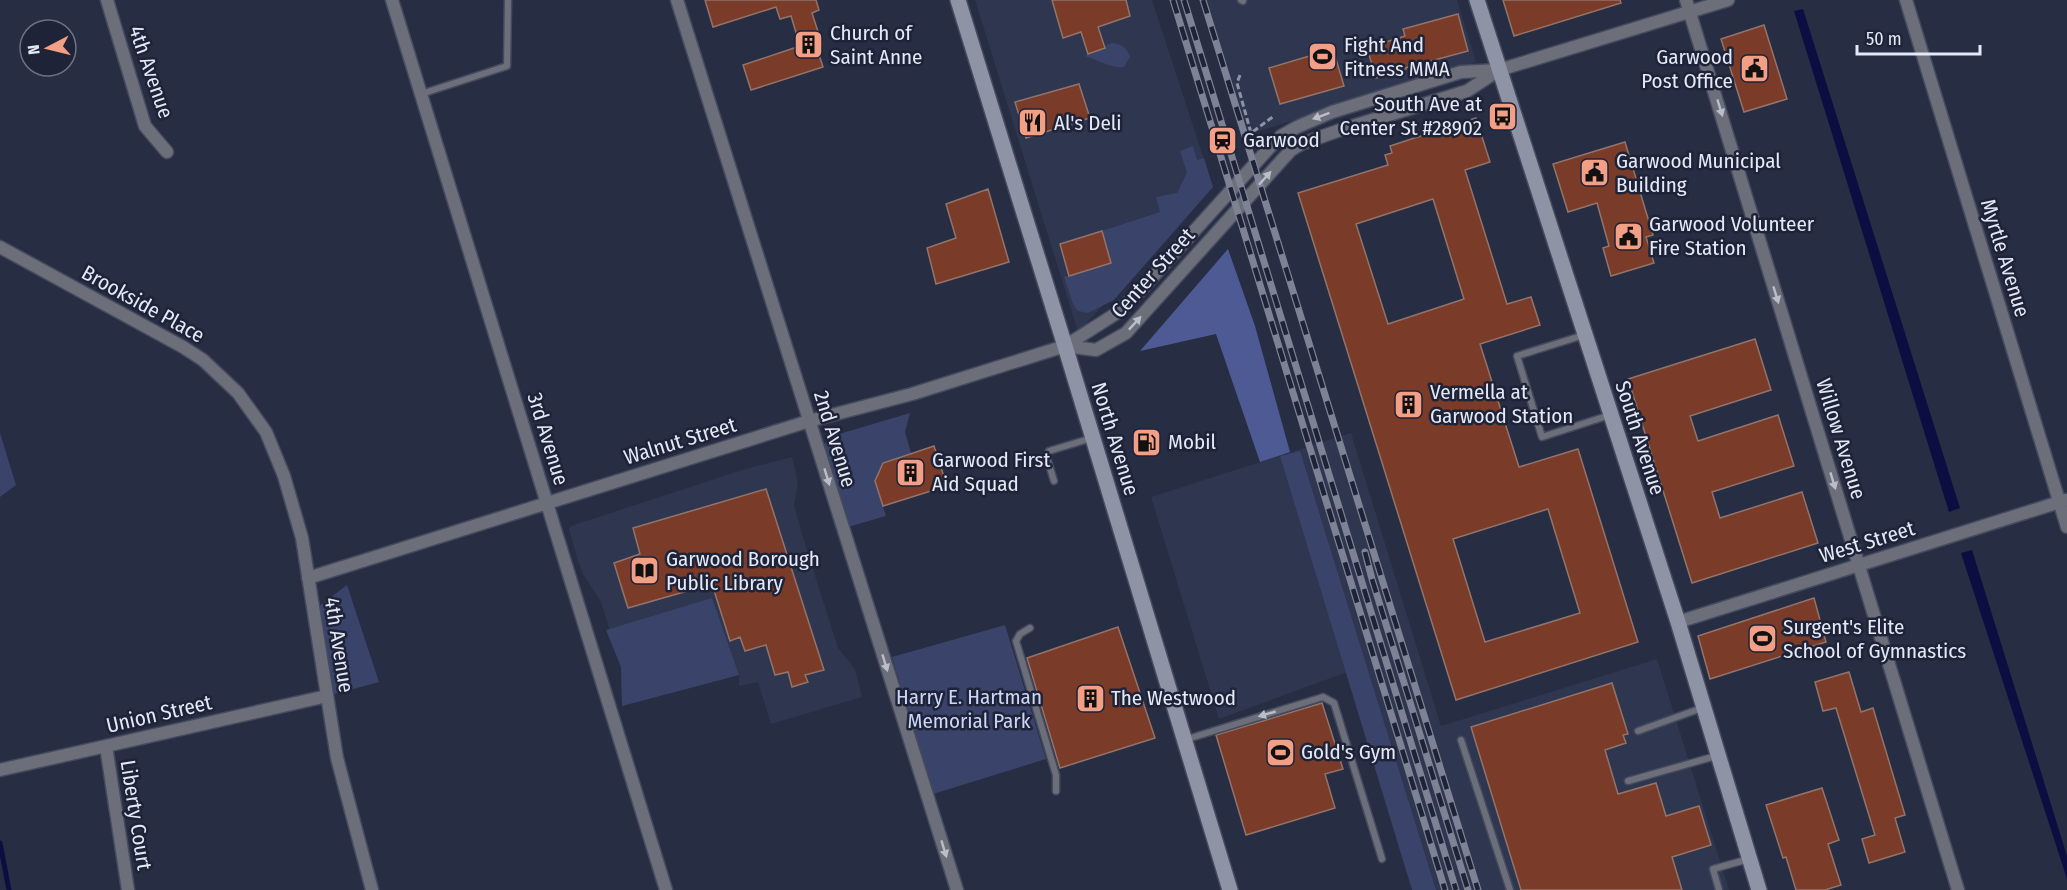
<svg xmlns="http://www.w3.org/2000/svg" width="2067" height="890" viewBox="0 0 2067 890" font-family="'Fira Sans Condensed',sans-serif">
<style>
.built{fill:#2f3650}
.green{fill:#3a4369}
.forest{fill:#4e5a94}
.water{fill:#0c0e42}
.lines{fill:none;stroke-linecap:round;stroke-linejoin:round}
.stream{stroke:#0c0e42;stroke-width:5}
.building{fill:#7a3b28;stroke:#92746b;stroke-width:1.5;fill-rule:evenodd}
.lane-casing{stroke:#454b5f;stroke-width:9}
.street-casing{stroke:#454b5f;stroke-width:15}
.secondary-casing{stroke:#454b5f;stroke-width:18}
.path{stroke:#8d92a4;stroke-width:3;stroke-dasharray:6 3;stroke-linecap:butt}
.lane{stroke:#6c6f7a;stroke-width:6}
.street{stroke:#6c6f7a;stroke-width:12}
.secondary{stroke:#8e93a5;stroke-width:15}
.rail-casing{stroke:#7d8294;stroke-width:7}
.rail{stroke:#1e2338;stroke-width:4.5;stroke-dasharray:14;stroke-linecap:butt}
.oneway{fill:#babecb}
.labels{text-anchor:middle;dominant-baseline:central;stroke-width:5;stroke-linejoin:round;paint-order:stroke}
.poi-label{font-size:21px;fill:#e4e9f7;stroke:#1e2338;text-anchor:start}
.street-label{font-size:21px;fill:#e4e9f7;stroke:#1e2338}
.park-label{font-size:21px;fill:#ccd6f9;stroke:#1e2338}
</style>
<rect width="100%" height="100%" fill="#272d42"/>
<!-- built -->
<path class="built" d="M975,0H1152L1213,187L1078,332Z
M1205,0H1457L1476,62L1247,135Z
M1351,433L1441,726L1657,659L1729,890H1435L1364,666L1219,719L1151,497Z
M792,457L798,482L794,506L807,550L838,648L855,669L862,697L771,724L758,682L739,686V675L622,706L621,667L601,602L583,574L577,558L569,529L571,526L742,470Z"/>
<!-- green -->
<path class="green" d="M1112,43C1122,44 1127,48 1130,57L1124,67C1112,69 1097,59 1084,56L1105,48V46Z
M1193,146L1197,160L1204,158L1213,187L1114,300L1088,313L1078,311L1073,304L1064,277L1111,263L1102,231L1160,212L1156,197L1177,193L1187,173L1180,151Z
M910,413L905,432L911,453L883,463L875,481L886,516L848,527L824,445L829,437Z
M0,433L16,485L0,497Z
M1300,451L1436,890H1412L1280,456Z
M347,585L379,682L327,696L318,607Z
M712,598L739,675L622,706L621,667L606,630Z
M1005,625L1046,759L933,794L892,657Z"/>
<!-- forest -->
<path class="forest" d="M1228,249L1255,326L1290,452L1260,462L1216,334L1140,351Z"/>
<!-- water -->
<path class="water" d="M1803,9L1960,508L1949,512L1794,11Z
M1972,550L2067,856V879L1961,553Z"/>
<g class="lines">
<!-- stream -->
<path class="stream" d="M0,843L9,890"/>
</g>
<!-- building -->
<path class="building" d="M705,0H816L819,10L812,13L822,44L816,45L823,67L751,90L743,65L800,46L791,16L780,19L776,7L713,27Z
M1052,0H1126L1130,16L1098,27L1105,48L1088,54L1081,32L1063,38Z
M1503,0H1620L1621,3L1514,36Z
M1458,14L1468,51L1405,68L1406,69L1376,78L1367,48L1405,36L1403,29Z
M1764,25L1787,99L1744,112L1721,39Z
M1333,49L1344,86L1280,104L1269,68Z
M1079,84L1090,118L1026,138L1015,102Z
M1476,118L1490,162L1465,170L1507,304L1531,297L1540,325L1480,344L1519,467L1578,449L1638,642L1456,700L1298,193L1388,165L1385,155L1392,153L1390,146ZM1433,199L1464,299L1388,324L1356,224ZM1548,509L1580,613L1485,642L1453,539Z
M1625,142L1653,235L1646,237L1654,263L1611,276L1603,248L1609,246L1597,203L1568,212L1553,164Z
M988,189L1009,262L936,284L927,248L956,238L946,204Z
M1102,231L1111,263L1069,276L1060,244Z
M1755,339L1771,390L1690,416L1698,441L1778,415L1794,466L1712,492L1720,518L1802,492L1818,543L1692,583L1628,379Z
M934,446L947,486L883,506L875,481L883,463Z
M766,489L824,670L805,675L808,682L792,687L788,672L775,675L766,645L745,651L740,637L730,641L712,584L628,608L614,563L640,554L633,528Z
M1814,598L1826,642L1710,679L1698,636Z
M1118,627L1155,738L1060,768L1027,658Z
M1849,672L1861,712L1873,708L1905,815L1895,818L1905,852L1869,863L1862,839L1875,835L1836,708L1823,711L1815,682Z
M1612,683L1628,734L1623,735L1626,743L1605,750L1618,794L1656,783L1666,816L1699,806L1711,845L1672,857L1682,890H1521L1471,727Z
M1322,703L1343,769L1325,774L1335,808L1246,835L1216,735Z
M1822,788L1839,840L1828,844L1841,885L1825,890H1796L1786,857L1783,858L1766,805Z"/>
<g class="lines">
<defs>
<path id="lane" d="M1241,0L1243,1
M421,94L507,66L508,0
M1584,335L1517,356L1542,437L1610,415
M1054,481L1047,458L1049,451L1092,438
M1030,628L1020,634L1016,641L1056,775V791
M1638,731L1702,708
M1184,740L1323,697L1334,703L1382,859
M1461,740L1510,890
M1628,781L1716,756
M1719,890L1713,869L1749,859"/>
<path id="street" d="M107,0L145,126L167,152
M392,0L666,890
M677,0L957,890
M1686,0L1958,890
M1906,0L2067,527
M0,247L183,347L203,360L238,393L266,432L284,476L302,538L337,758L372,890
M1065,346L1096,350L1126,333L1291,150L1301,144L1343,129L1467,91L1499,70
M308,578L809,421L912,394L1065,346L1117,313L1140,291L1271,146L1281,136L1297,127L1332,112L1461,72L1499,70L1728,0
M1678,622L2066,500
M106,746L128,890
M0,770L327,696"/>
<path id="secondary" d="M958,0L1065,346L1230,890
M1477,0L1678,622L1759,890"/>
</defs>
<!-- lane casing -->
<use href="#lane" class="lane-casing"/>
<!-- street casing -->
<use href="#street" class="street-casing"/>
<!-- secondary casing -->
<use href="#secondary" class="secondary-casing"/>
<!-- path -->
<path class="path" d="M1240,75L1237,83L1251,133L1274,116"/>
<!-- lane -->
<use href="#lane" class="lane"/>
<!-- street -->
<use href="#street" class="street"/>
<!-- secondary -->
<use href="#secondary" class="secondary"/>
<defs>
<path id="rail" d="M1173,0L1445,890
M1184,0L1456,890
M1203,0L1478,890
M1365,552L1372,579L1468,890"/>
</defs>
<!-- rail casing -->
<use href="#rail" class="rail-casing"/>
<!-- rail -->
<use href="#rail" class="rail"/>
</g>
<!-- one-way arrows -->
<defs><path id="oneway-solid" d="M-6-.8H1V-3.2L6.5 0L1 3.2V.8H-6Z" transform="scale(1.5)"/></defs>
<g class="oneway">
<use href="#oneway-solid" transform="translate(1720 108) rotate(73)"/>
<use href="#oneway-solid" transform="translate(1321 116) rotate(160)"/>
<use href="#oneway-solid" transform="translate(1265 178) rotate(-48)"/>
<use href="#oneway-solid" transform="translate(1776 295) rotate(73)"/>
<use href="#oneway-solid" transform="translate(1135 323) rotate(-47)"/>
<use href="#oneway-solid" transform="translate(827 477) rotate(73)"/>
<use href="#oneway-solid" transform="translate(1833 481) rotate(73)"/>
<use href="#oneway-solid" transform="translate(885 663) rotate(73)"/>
<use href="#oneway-solid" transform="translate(1267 714) rotate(164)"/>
<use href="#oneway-solid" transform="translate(944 849) rotate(73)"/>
</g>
<!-- icons -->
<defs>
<symbol id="building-square" viewBox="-11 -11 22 22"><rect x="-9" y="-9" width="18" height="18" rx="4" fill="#f39f85" stroke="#1e2338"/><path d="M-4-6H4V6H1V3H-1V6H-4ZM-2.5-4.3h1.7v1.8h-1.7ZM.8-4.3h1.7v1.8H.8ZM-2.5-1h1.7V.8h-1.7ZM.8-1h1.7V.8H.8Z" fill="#111"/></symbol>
<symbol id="stadium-square" viewBox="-11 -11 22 22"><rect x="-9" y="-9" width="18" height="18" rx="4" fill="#f39f85" stroke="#1e2338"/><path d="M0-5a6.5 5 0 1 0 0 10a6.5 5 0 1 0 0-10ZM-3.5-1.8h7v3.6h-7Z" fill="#111"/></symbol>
<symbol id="civic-square" viewBox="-11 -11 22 22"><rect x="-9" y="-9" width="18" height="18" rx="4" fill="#f39f85" stroke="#1e2338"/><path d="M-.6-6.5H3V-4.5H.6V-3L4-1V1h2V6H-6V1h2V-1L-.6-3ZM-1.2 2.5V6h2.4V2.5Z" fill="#111"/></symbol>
<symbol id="bus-square" viewBox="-11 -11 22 22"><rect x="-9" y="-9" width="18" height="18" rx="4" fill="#f39f85" stroke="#1e2338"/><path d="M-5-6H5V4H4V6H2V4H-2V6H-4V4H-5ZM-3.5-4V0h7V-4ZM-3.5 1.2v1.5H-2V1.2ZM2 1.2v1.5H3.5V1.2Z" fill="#111"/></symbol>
<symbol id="restaurant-square" viewBox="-11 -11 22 22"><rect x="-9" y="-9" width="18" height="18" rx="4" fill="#f39f85" stroke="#1e2338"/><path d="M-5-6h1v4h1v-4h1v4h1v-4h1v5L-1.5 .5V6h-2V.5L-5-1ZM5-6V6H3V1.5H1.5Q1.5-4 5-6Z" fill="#111"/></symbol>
<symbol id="station-square" viewBox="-11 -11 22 22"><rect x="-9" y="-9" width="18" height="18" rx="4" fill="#f39f85" stroke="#1e2338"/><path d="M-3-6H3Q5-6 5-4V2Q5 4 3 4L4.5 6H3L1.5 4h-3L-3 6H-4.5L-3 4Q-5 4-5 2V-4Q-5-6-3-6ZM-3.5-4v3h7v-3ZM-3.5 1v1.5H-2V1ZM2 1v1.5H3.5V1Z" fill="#111"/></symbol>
<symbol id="fuel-square" viewBox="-11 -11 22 22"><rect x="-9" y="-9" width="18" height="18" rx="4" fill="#f39f85" stroke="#1e2338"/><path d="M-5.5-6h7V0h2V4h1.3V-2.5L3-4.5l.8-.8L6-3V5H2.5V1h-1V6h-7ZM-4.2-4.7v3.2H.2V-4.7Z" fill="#111"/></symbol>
<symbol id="library-square" viewBox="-11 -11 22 22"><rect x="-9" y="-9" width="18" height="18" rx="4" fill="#f39f85" stroke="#1e2338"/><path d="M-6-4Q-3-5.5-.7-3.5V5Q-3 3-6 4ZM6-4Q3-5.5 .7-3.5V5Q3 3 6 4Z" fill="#111"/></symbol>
</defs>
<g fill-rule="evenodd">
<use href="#building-square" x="792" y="28" width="33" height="33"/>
<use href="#stadium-square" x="1306" y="40" width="33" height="33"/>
<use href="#civic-square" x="1738" y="52" width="33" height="33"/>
<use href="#bus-square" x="1486" y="100" width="33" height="33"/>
<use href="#restaurant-square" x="1016" y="106" width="33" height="33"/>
<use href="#station-square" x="1206" y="124" width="33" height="33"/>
<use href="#civic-square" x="1578" y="156" width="33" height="33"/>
<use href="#civic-square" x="1612" y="220" width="33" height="33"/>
<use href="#building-square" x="1392" y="388" width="33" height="33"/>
<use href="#fuel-square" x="1130" y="426" width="33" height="33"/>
<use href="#building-square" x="894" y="456" width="33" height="33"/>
<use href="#library-square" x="628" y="554" width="33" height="33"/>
<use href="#stadium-square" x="1746" y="622" width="33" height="33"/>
<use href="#building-square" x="1074" y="682" width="33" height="33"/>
<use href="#stadium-square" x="1264" y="736" width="33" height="33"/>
</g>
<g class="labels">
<!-- poi labels -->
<g class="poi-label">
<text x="830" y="33">Church of<tspan x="830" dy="24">Saint Anne</tspan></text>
<text x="1344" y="45">Fight And<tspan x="1344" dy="24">Fitness MMA</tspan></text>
<text x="1733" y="57" text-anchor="end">Garwood<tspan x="1733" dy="24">Post Office</tspan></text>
<text x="1482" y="104" text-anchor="end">South Ave at<tspan x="1482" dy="24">Center St #28902</tspan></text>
<text x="1054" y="123">Al's Deli</text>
<text x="1243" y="140">Garwood</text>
<text x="1616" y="161">Garwood Municipal<tspan x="1616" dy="24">Building</tspan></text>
<text x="1649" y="224">Garwood Volunteer<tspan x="1649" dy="24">Fire Station</tspan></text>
<text x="1430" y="392">Vermella at<tspan x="1430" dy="24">Garwood Station</tspan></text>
<text x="1168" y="442">Mobil</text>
<text x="932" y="460">Garwood First<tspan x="932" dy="24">Aid Squad</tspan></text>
<text x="666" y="559">Garwood Borough<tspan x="666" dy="24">Public Library</tspan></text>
<text x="1783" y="627">Surgent's Elite<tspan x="1783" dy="24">School of Gymnastics</tspan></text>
<text x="1111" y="698">The Westwood</text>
<text x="1301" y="752">Gold's Gym</text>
</g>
<!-- street labels -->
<g class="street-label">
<text transform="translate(151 72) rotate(71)">4th Avenue</text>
<text transform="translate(2005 258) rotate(73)">Myrtle Avenue</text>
<text transform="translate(1153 273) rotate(-48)">Center Street</text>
<text transform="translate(143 304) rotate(29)">Brookside Place</text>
<text transform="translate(1640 438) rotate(72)">South Avenue</text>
<text transform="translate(548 439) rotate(73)">3rd Avenue</text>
<text transform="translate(835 439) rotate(73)">2nd Avenue</text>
<text transform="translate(1115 439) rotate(73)">North Avenue</text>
<text transform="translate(1841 439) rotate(73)">Willow Avenue</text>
<text transform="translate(680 441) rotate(-17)">Walnut Street</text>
<text transform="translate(1867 542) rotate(-17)">West Street</text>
<text transform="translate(339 645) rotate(81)">4th Avenue</text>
<text transform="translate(159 714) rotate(-13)">Union Street</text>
<text transform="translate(136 815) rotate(81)">Liberty Court</text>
</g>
<!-- park labels -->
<g class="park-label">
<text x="969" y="697">Harry E. Hartman<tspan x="969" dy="24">Memorial Park</tspan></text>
</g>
</g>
<!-- north arrow -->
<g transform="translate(48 48) rotate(263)"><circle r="28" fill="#1e2338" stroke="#6d7284" stroke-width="1.5"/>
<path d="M0-4.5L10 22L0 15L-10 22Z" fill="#f39f85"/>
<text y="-9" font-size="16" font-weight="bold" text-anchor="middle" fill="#e4e9f7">N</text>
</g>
<!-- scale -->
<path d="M1857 45v9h123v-9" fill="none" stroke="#e4e9f7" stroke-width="3"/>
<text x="1866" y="45" font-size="18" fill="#e4e9f7" stroke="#1e2338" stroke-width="4.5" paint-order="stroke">50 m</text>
</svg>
